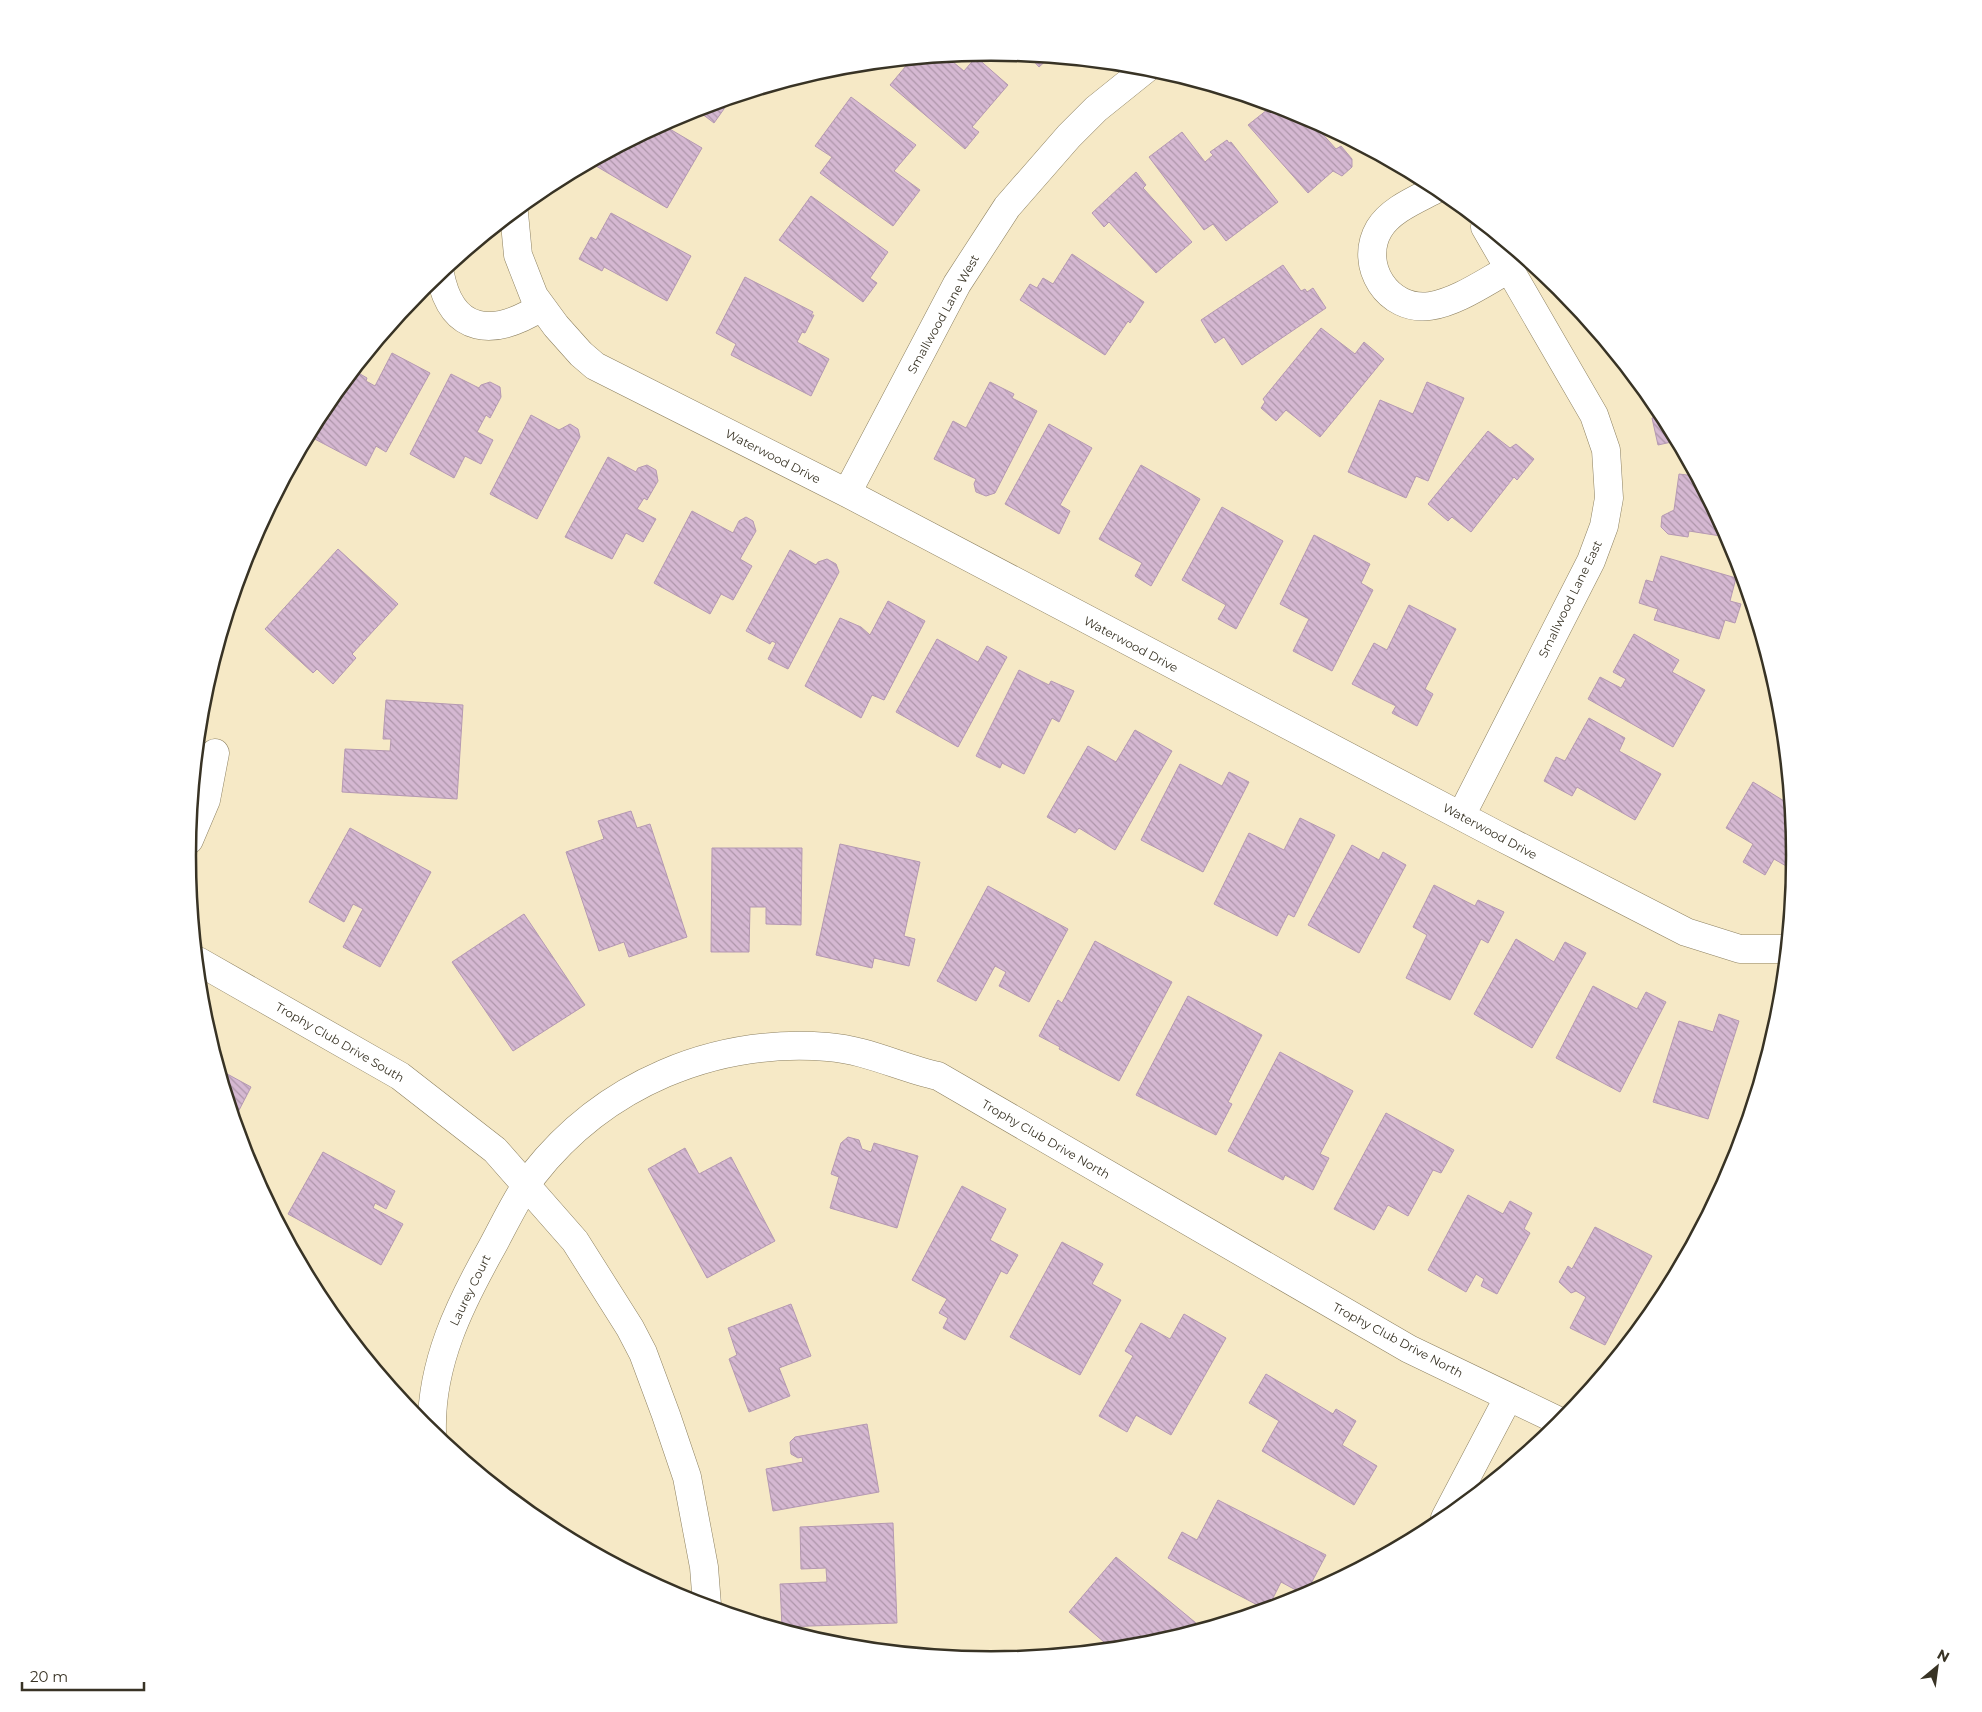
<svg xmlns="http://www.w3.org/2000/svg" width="1982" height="1712" viewBox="0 0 1982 1712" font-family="Montserrat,sans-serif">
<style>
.building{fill:url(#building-back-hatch);stroke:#b599b2}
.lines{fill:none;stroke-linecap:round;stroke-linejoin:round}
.street-casing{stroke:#8d8161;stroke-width:29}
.street{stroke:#fff;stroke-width:28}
.labels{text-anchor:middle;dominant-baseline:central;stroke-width:5;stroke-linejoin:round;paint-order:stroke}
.street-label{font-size:12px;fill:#383325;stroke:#fff}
.rim{fill:none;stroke:#383325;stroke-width:2.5}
</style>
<defs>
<pattern id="building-back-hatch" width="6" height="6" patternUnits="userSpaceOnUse" patternTransform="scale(1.25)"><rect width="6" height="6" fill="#d5b8d2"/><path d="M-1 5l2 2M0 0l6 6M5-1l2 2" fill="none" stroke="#ae96aa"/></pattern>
</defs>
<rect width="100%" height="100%" fill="#f6e9c6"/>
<!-- building -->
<path class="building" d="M1029,56L1049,58L1039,67Z
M947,57L964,71L976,57L1008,85L972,127L979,132L965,149L890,85L911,60Z
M851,97L916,145L894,171L920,190L893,226L820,173L832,157L815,146Z
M731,99L714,123L697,110Z
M1272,106L1299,114L1310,120L1336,149L1341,146L1352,159V167L1342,176L1333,171L1308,193L1248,125Z
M663,125L702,148L667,208L591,163Z
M1182,132L1205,162L1213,155L1210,152L1227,140L1229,143L1231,142L1278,202L1226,241L1213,224L1204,230L1149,157Z
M1136,172L1146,185L1143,188L1192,242L1156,273L1109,222L1104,227L1092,213Z
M811,196L888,252L870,278L877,283L863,302L779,240Z
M611,213L691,256L667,301L604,267L602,271L579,259L591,237L596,240Z
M1072,254L1144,302L1130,323L1128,321L1105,355L1020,300L1030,284L1037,288L1043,278L1053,284Z
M1283,265L1301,291L1305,289L1307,292L1313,288L1326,308L1242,365L1224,337L1215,343L1201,320Z
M745,277L813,312L811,315H814L805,333L802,332L797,342L829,359L811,396L731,355L736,344L716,333Z
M1321,328L1355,354L1364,342L1384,359L1320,437L1286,410L1276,421L1261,408L1265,402L1263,399Z
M392,353L430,373L386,452L376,446L366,466L309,436L324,408L355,371L367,378L366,381L375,386Z
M451,374L479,388L481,385L490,382L500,387L501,397L490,418L486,415L477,432L493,440L481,464L465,456L454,478L410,454Z
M990,382L1014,394L1012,398L1037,411L995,493L986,496L976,492L974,484L976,479L934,459L953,421L966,428Z
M1427,382L1464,398L1428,481L1416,476L1406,498L1348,472L1380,400L1413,414Z
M531,415L559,430L570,424L578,429L580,437L537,519L490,494Z
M1662,416L1676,441L1658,445L1652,418Z
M1049,424L1092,448L1060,505L1070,511L1059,534L1005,504Z
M1488,431L1510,448L1516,444L1534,459L1517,480L1514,477L1471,532L1452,517L1448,521L1428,504Z
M608,457L636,472L638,468L647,465L656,470L658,481L647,500L644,498L637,509L656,519L643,542L626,533L612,559L565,537Z
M1141,465L1200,499L1151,586L1135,576L1142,563L1099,539Z
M1679,474L1695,476L1727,537L1689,531L1688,537L1668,534L1661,527L1662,516L1674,510Z
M1222,507L1283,541L1236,629L1218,619L1226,605L1182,580Z
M692,511L733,533L739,521L746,517L753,521L756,531L740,559L752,566L733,600L721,594L710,614L654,583Z
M1314,535L1370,564L1361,583L1373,590L1332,671L1293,651L1309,619L1280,604Z
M338,549L398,604L352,654L356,658L333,684L317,669L313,673L265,629Z
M790,550L816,565L818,562L827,559L836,564L839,572L788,669L768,659L776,643L772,641L770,644L746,631Z
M1661,556L1736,578L1730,601L1741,604L1735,623L1725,620L1719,639L1654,620L1658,609L1639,603L1646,580L1653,582Z
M888,601L925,621L884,700L872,695L861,718L805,686L840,618L861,627L870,635Z
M1409,605L1456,629L1425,689L1433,694L1417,726L1392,713L1396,706L1352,684L1374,643L1387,650Z
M1634,634L1679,660L1672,672L1705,690L1673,747L1588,699L1600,677L1621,688L1626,679L1613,672Z
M937,639L978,662L987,646L1007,657L958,747L896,712Z
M1019,670L1049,685L1051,681L1074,691L1059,722L1052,718L1024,774L1002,763L1000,768L976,756Z
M386,700L463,705L457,799L342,792L345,749L390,751L391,739H383Z
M1589,718L1625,738L1619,751L1661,774L1635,820L1577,787L1572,796L1544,781L1556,757L1565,761Z
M1135,730L1172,751L1115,850L1079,828L1075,833L1047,817L1088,746L1116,762Z
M1180,764L1222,786L1229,772L1249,782L1203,872L1141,840Z
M1753,782L1789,804L1794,856L1793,870L1774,859L1765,875L1743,862L1753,844L1726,828Z
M631,811L637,828L650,824L687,937L629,957L624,942L599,951L566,852L604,839L598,821Z
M1300,818L1335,835L1294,917L1288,914L1277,936L1214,904L1249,833L1284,850Z
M350,828L431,872L380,967L343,947L363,909L353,904L344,922L309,902Z
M840,844L920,862L904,936L915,939L909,966L874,958L872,968L816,955Z
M1352,845L1379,860L1383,852L1406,865L1359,953L1308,925Z
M712,848H802L801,925L766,924V907H750L749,952H711Z
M1434,885L1475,906L1478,900L1504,912L1488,943L1481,939L1450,1000L1406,978L1427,935L1413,927Z
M988,886L1068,929L1029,1002L999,986L1006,972L995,966L976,1001L937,981Z
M524,914L585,1005L513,1051L452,962Z
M1516,939L1554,962L1565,942L1586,953L1532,1048L1474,1014Z
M1095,941L1172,982L1119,1081L1059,1049L1060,1047L1039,1036L1058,1000L1062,1003Z
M1593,986L1637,1009L1646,992L1666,1002L1620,1092L1556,1058Z
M1188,996L1262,1035L1228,1102L1232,1104L1216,1135L1136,1095Z
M1719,1014L1739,1021L1708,1119L1653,1102L1679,1021L1713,1032Z
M1280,1052L1353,1091L1320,1154L1329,1158L1313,1190L1285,1175L1283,1180L1228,1151Z
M220,1070L251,1087L235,1118Z
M1386,1113L1454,1150L1441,1173L1433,1170L1408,1216L1388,1205L1374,1230L1334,1209Z
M848,1137L859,1140L862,1149L871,1152L874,1143L918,1156L897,1228L830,1208L839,1177L831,1174L841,1143Z
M685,1148L699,1174L731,1157L775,1241L707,1278L648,1169Z
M323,1152L395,1191L386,1209L375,1203L373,1208L403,1224L381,1265L288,1214Z
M962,1186L1006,1209L990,1240L1018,1255L1007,1274L1001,1271L965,1340L943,1328L948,1318L939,1313L947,1299L912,1280Z
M1468,1195L1503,1214L1510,1201L1532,1213L1524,1229L1530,1233L1497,1294L1481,1286L1484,1279L1476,1274L1466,1292L1428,1270Z
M1595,1227L1652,1256L1605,1345L1570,1328L1586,1297L1576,1291L1571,1293L1559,1282L1568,1266L1572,1269Z
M1062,1242L1103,1264L1092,1284L1121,1300L1080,1375L1010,1337Z
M791,1304L811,1356L779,1368L790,1396L749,1412L729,1359L737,1355L728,1328Z
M1184,1314L1226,1338L1171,1435L1136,1415L1127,1432L1099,1416L1133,1356L1125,1351L1141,1323L1170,1339Z
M1266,1374L1333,1414L1336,1409L1356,1421L1342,1445L1377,1466L1354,1505L1262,1451L1279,1421L1249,1403Z
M867,1424L879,1492L773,1511L766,1469L803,1462L802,1457L798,1458L791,1454L790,1442L795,1437Z
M1218,1500L1326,1555L1305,1595L1281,1582L1268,1608L1265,1609L1168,1558L1182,1532L1197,1540Z
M893,1523L897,1623L782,1627L780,1584L827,1582L826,1568L801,1569L800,1527Z
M1116,1557L1196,1623L1189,1631L1147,1644L1111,1648L1069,1612Z"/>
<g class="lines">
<defs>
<path id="street" d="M1438,188C1418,199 1391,209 1379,229C1358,265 1388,312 1430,306C1457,302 1485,282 1509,269
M514,213L518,255L534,296L556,326L581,354L595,366L847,493L1497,835L1686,932L1740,949H1785
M440,274C452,335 494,337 541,307
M847,493L957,284L1007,207L1069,136L1096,109L1147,68
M1461,816L1591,561L1604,526L1609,498L1606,450L1594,415L1485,227
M189,840L206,800L215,753
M198,961L400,1076L495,1150L575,1241L630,1328L643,1353L666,1415L687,1477L704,1567L707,1605
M432,1432C430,1364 460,1304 492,1247C505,1223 517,1197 533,1175C604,1084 714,1038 828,1047C867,1050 901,1068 938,1076L1409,1349L1561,1422
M1445,1518L1508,1398"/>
</defs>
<!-- street casing -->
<use href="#street" class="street-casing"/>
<!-- street -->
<use href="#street" class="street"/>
</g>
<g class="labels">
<!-- street labels -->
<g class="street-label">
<text transform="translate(943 314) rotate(-61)">Smallwood Lane West</text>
<text transform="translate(773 456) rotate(27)">Waterwood Drive</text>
<text transform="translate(1570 599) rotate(-64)">Smallwood Lane East</text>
<text transform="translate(1131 644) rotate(28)">Waterwood Drive</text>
<text transform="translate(1490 831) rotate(28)">Waterwood Drive</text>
<text transform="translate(340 1042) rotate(30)">Trophy Club Drive South</text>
<text transform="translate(1046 1139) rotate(30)">Trophy Club Drive North</text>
<text transform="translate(470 1290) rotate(-64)">Laurey Court</text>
<text transform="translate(1398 1340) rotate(28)">Trophy Club Drive North</text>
</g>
</g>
<!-- crop -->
<path d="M0 0H1982V1712H0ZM196 856a795 795 0 1 1 1590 0a795 795 0 1 1-1590 0Z" fill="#fff" fill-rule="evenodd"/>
<path class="rim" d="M196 856a795 795 0 1 1 1590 0a795 795 0 1 1-1590 0Z"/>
<!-- north arrow -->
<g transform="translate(1937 1667) rotate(29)" stroke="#ffffff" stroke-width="4" paint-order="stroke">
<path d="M0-4L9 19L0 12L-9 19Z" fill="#383325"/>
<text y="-8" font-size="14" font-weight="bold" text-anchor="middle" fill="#383325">N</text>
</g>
<!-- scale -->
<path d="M22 1682v8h122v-8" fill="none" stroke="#383325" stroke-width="2.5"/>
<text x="30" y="1682" font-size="15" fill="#383325" stroke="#ffffff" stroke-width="4" paint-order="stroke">20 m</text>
</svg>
